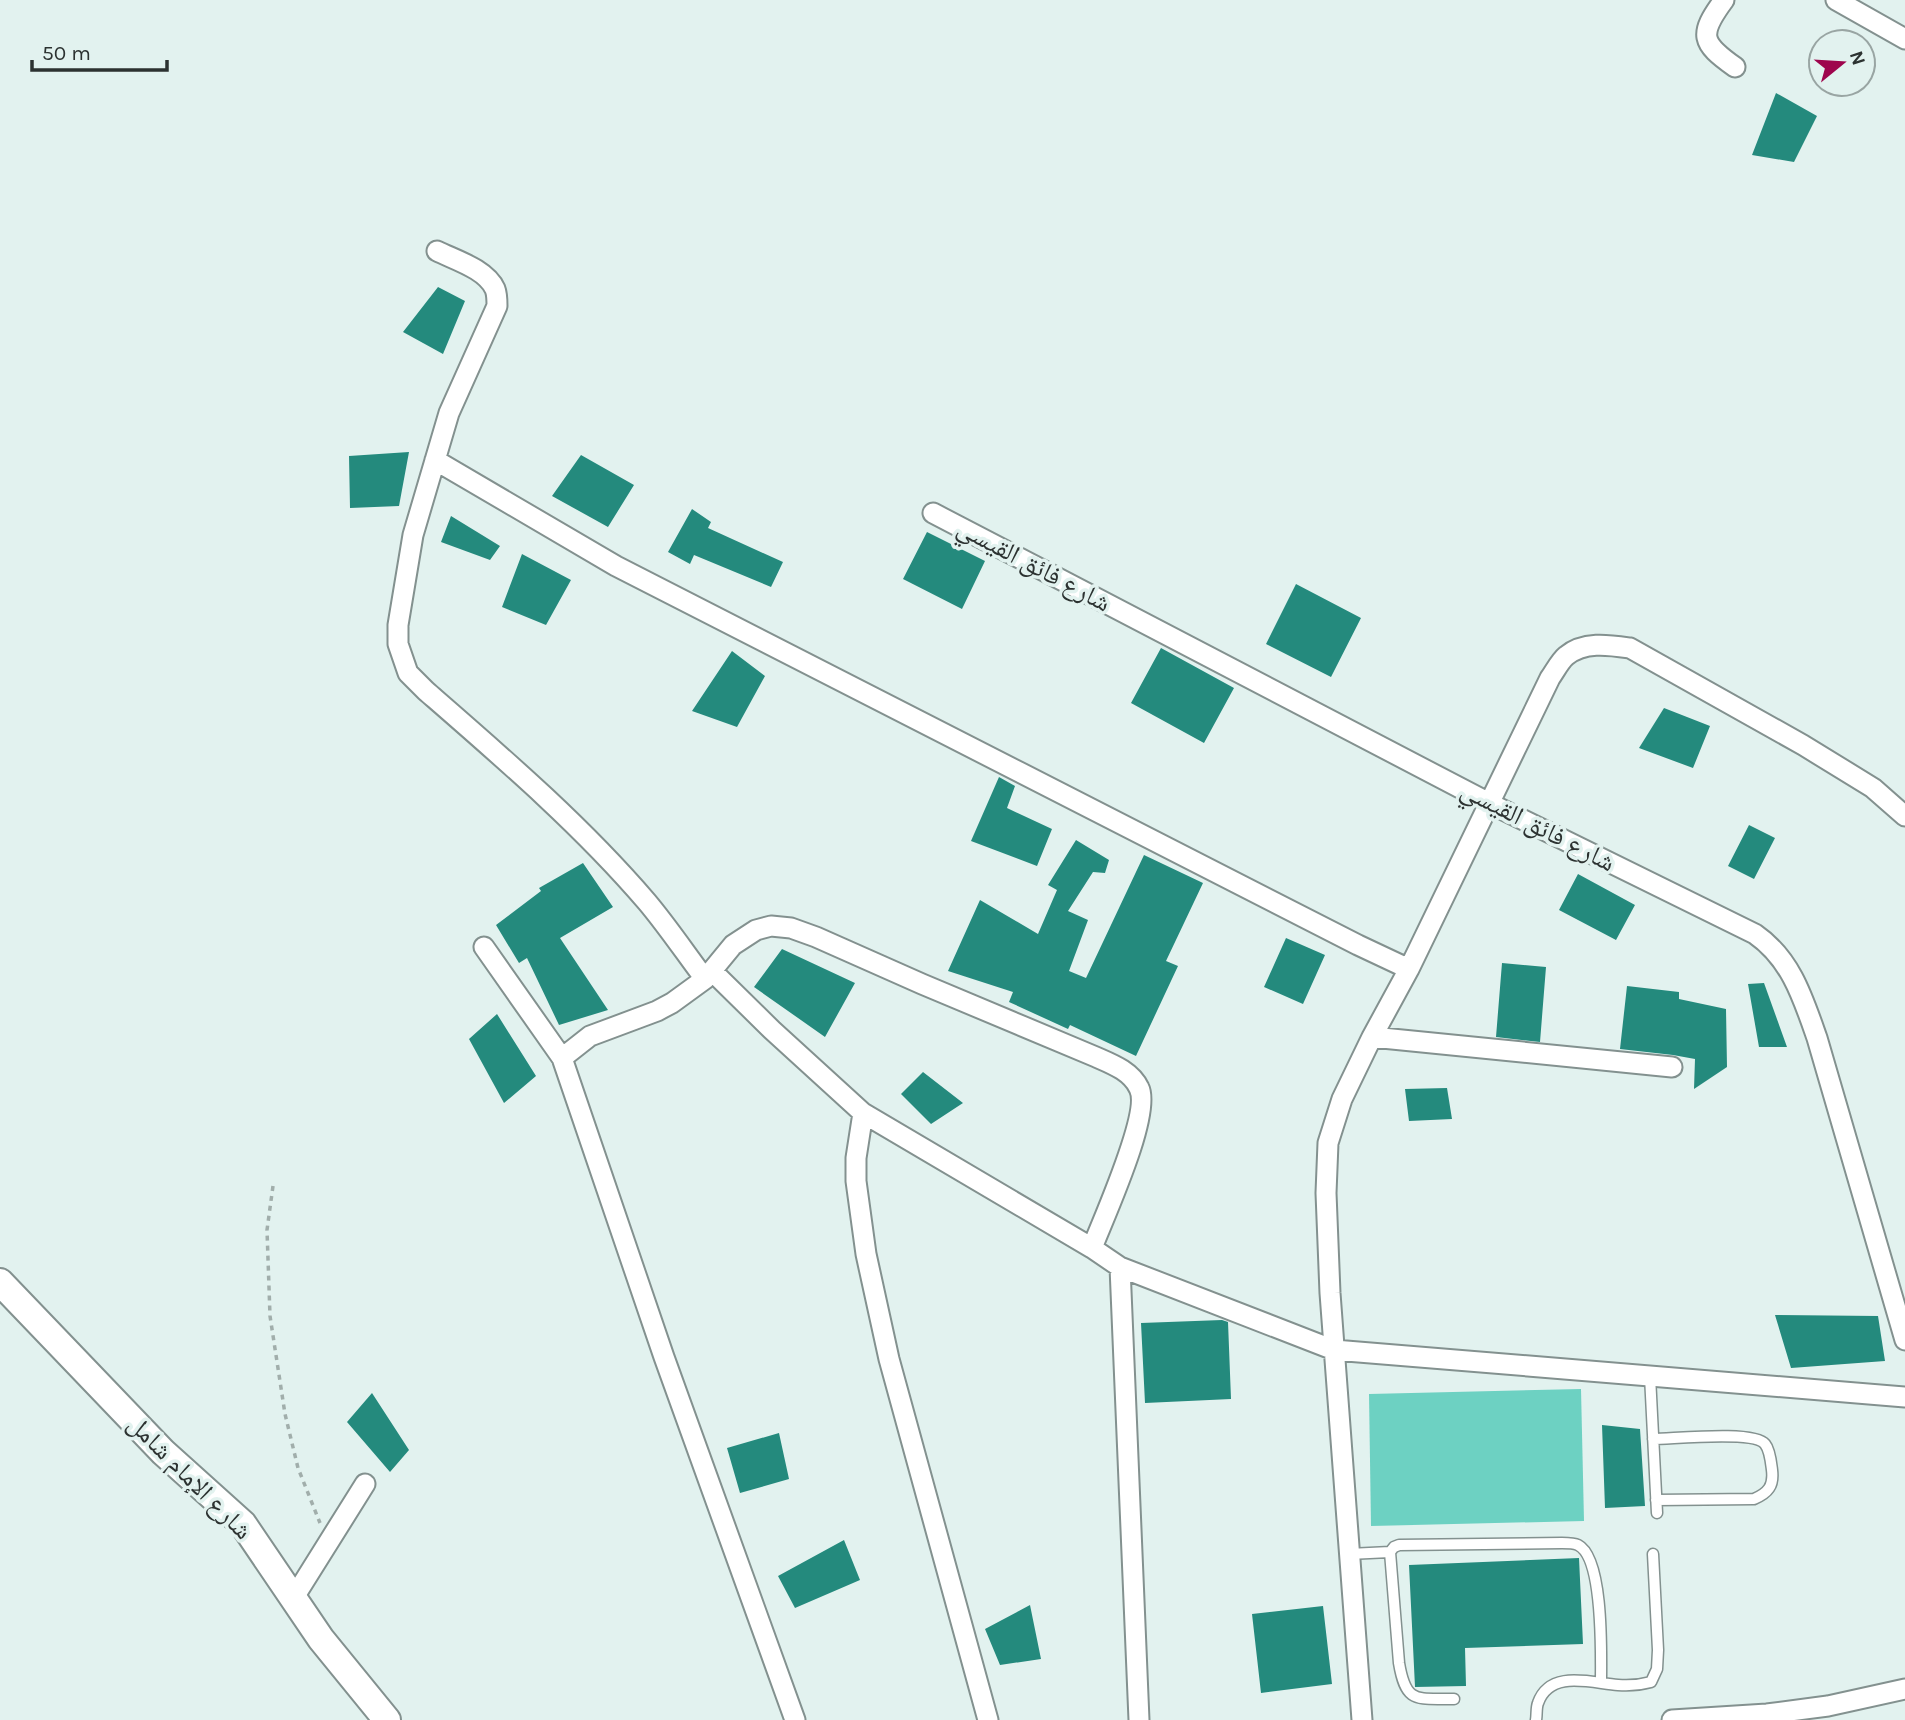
<svg xmlns="http://www.w3.org/2000/svg" width="1905" height="1720" viewBox="0 0 1905 1720" font-family="Karla,'Noto Naskh Arabic',sans-serif">
<style>
.green{fill:#6dd1c2}
.building{fill:#248a7d}
.lines{fill:none;stroke-linecap:round;stroke-linejoin:round}
.lane-casing{stroke:#83918f;stroke-width:13}
.street-casing{stroke:#83918f;stroke-width:23}
.secondary-casing{stroke:#83918f;stroke-width:30}
.path{stroke:#a1aeab;stroke-width:3.5;stroke-dasharray:5 5;stroke-linecap:butt}
.lane{stroke:#fff;stroke-width:10}
.street{stroke:#fff;stroke-width:19}
.secondary{stroke:#fff;stroke-width:26}
.labels{text-anchor:middle;dominant-baseline:central;stroke-width:7;stroke-linejoin:round;paint-order:stroke}
.street-label{font-size:26px;fill:#2c3231;stroke:#e2f2ef}
</style>
<rect width="100%" height="100%" fill="#e2f2ef"/>
<!-- green -->
<path class="green" d="M1581,1389L1584,1521L1371,1526L1369,1394Z"/>
<!-- building -->
<path class="building" d="M1776,93L1817,116L1794,162L1752,155Z
M438,287L465,301L443,354L403,332Z
M409,452L399,506L350,508L349,456Z
M581,455L634,485L608,527L552,496Z
M692,509L711,522L708,528L783,562L771,587L694,555L690,564L668,552Z
M451,516L500,546L490,560L441,542Z
M927,532L985,561L962,609L903,579Z
M522,554L571,580L546,625L502,607Z
M1296,584L1361,618L1331,677L1266,644Z
M1161,648L1234,688L1204,743L1131,703Z
M732,651L765,676L737,727L692,711Z
M1664,708L1710,726L1693,768L1639,748Z
M999,777L1015,786L1007,808L1052,829L1037,866L971,841Z
M1749,825L1775,838L1754,879L1728,866Z
M1076,840L1109,860L1105,873L1093,872L1068,911L1088,920L1069,971L1086,978L1144,855L1203,883L1166,961L1178,966L1136,1056L1070,1025L1068,1029L1009,1002L1013,992L948,971L980,900L1038,934L1057,890L1048,885Z
M583,863L613,907L560,938L608,1010L559,1025L527,958L519,963L496,925L541,891L539,888Z
M1578,874L1635,905L1616,940L1559,910Z
M1286,938L1325,955L1303,1004L1264,987Z
M782,949L855,983L825,1037L754,987Z
M1502,963L1546,967L1540,1042L1496,1037Z
M1764,983L1787,1047H1759L1748,984Z
M1627,986L1679,992V999L1726,1009L1727,1067L1694,1089L1695,1059L1673,1055L1620,1049Z
M497,1014L536,1076L504,1103L469,1039Z
M923,1072L963,1103L931,1124L901,1094Z
M1447,1088L1452,1119L1409,1121L1405,1089Z
M1775,1315L1878,1316L1885,1361L1791,1368Z
M1222,1320L1228,1322L1231,1399L1145,1403L1141,1323Z
M372,1393L409,1450L390,1472L347,1422Z
M1602,1425L1640,1429L1645,1506L1605,1508Z
M779,1433L789,1479L740,1493L727,1448Z
M844,1540L860,1580L795,1608L778,1576Z
M1579,1558L1583,1644L1465,1648L1466,1686L1415,1687L1409,1565Z
M1030,1605L1041,1659L1000,1665L985,1629Z
M1323,1606L1332,1684L1261,1693L1252,1614Z"/>
<g class="lines">
<defs>
<path id="lane" d="M1650,1376L1657,1513
M1653,1439C1673,1439 1754,1430 1765,1444C1770,1450 1771,1462 1772,1470C1774,1486 1768,1493 1754,1499L1656,1500
M1349,1554L1390,1552
M1454,1699C1417,1698 1406,1705 1399,1663L1390,1552L1394,1547L1399,1545L1562,1543C1567,1543 1574,1543 1578,1545C1604,1558 1601,1656 1601,1682
M1536,1720C1537,1715 1536,1708 1538,1703C1550,1669 1591,1683 1618,1685C1630,1686 1640,1685 1651,1682L1657,1669L1658,1650L1653,1554"/>
<path id="street" d="M1724,0C1698,35 1701,43 1735,67
M1836,0L1905,39
M437,251C455,260 486,269 495,289C497,294 497,301 497,306L449,413L413,535L398,625V644L408,673L426,691C503,758 581,825 647,902C668,927 686,954 705,979
M435,460L616,566L1358,945L1409,969
M933,513L1489,803L1755,934C1791,959 1803,998 1817,1038L1905,1340
M484,947L562,1058L664,1357L795,1720
M712,971L772,1030L863,1113L1092,1248L1120,1267L1334,1350L1905,1397
M1372,1037L1672,1067
M562,1058L590,1036L657,1011L672,1003L705,979L733,945L756,930L771,926L791,928L816,937L922,984L1096,1057C1112,1064 1131,1071 1139,1088C1152,1113 1103,1219 1092,1248
M863,1113L856,1158V1181L866,1254L889,1359L988,1720
M1120,1267L1139,1720
M293,1599L365,1484
M1362,1720L1330,1293L1326,1193L1328,1143L1342,1099L1372,1037L1409,969L1550,678C1555,671 1560,661 1566,656C1584,641 1609,645 1630,648L1803,745L1873,788L1905,816
M1672,1720L1767,1714L1828,1706L1905,1689"/>
<path id="secondary" d="M0,1282L163,1452L243,1524L321,1639L387,1720"/>
</defs>
<!-- lane casing -->
<use href="#lane" class="lane-casing"/>
<!-- street casing -->
<use href="#street" class="street-casing"/>
<!-- secondary casing -->
<use href="#secondary" class="secondary-casing"/>
<!-- path -->
<path class="path" d="M273,1186L267,1230L270,1316L285,1414L298,1468L320,1523"/>
<!-- lane -->
<use href="#lane" class="lane"/>
<!-- street -->
<use href="#street" class="street"/>
<!-- secondary -->
<use href="#secondary" class="secondary"/>
</g>
<g class="labels">
<!-- street labels -->
<g class="street-label">
<text transform="translate(1034 565) rotate(28)">شارع فائق القيسي</text>
<text transform="translate(1538 826) rotate(27)">شارع فائق القيسي</text>
<text transform="translate(190 1477) rotate(45)">شارع الإمام شامل</text>
</g>
</g>
<!-- north arrow -->
<g transform="translate(1842 63) rotate(72)"><circle r="33" fill="#e2f2ef" stroke="#99a5a3" stroke-width="2"/>
<path d="M0-5L12 26L0 18L-12 26Z" fill="#9e054d"/>
<text y="-10" font-size="19" font-weight="bold" text-anchor="middle" fill="#2c3231">N</text>
</g>
<!-- scale -->
<path d="M32 60v10h135v-10" fill="none" stroke="#2c3231" stroke-width="3.5"/>
<text x="42" y="60" font-size="21" fill="#2c3231" stroke="#e2f2ef" stroke-width="5" paint-order="stroke">50 m</text>
</svg>
